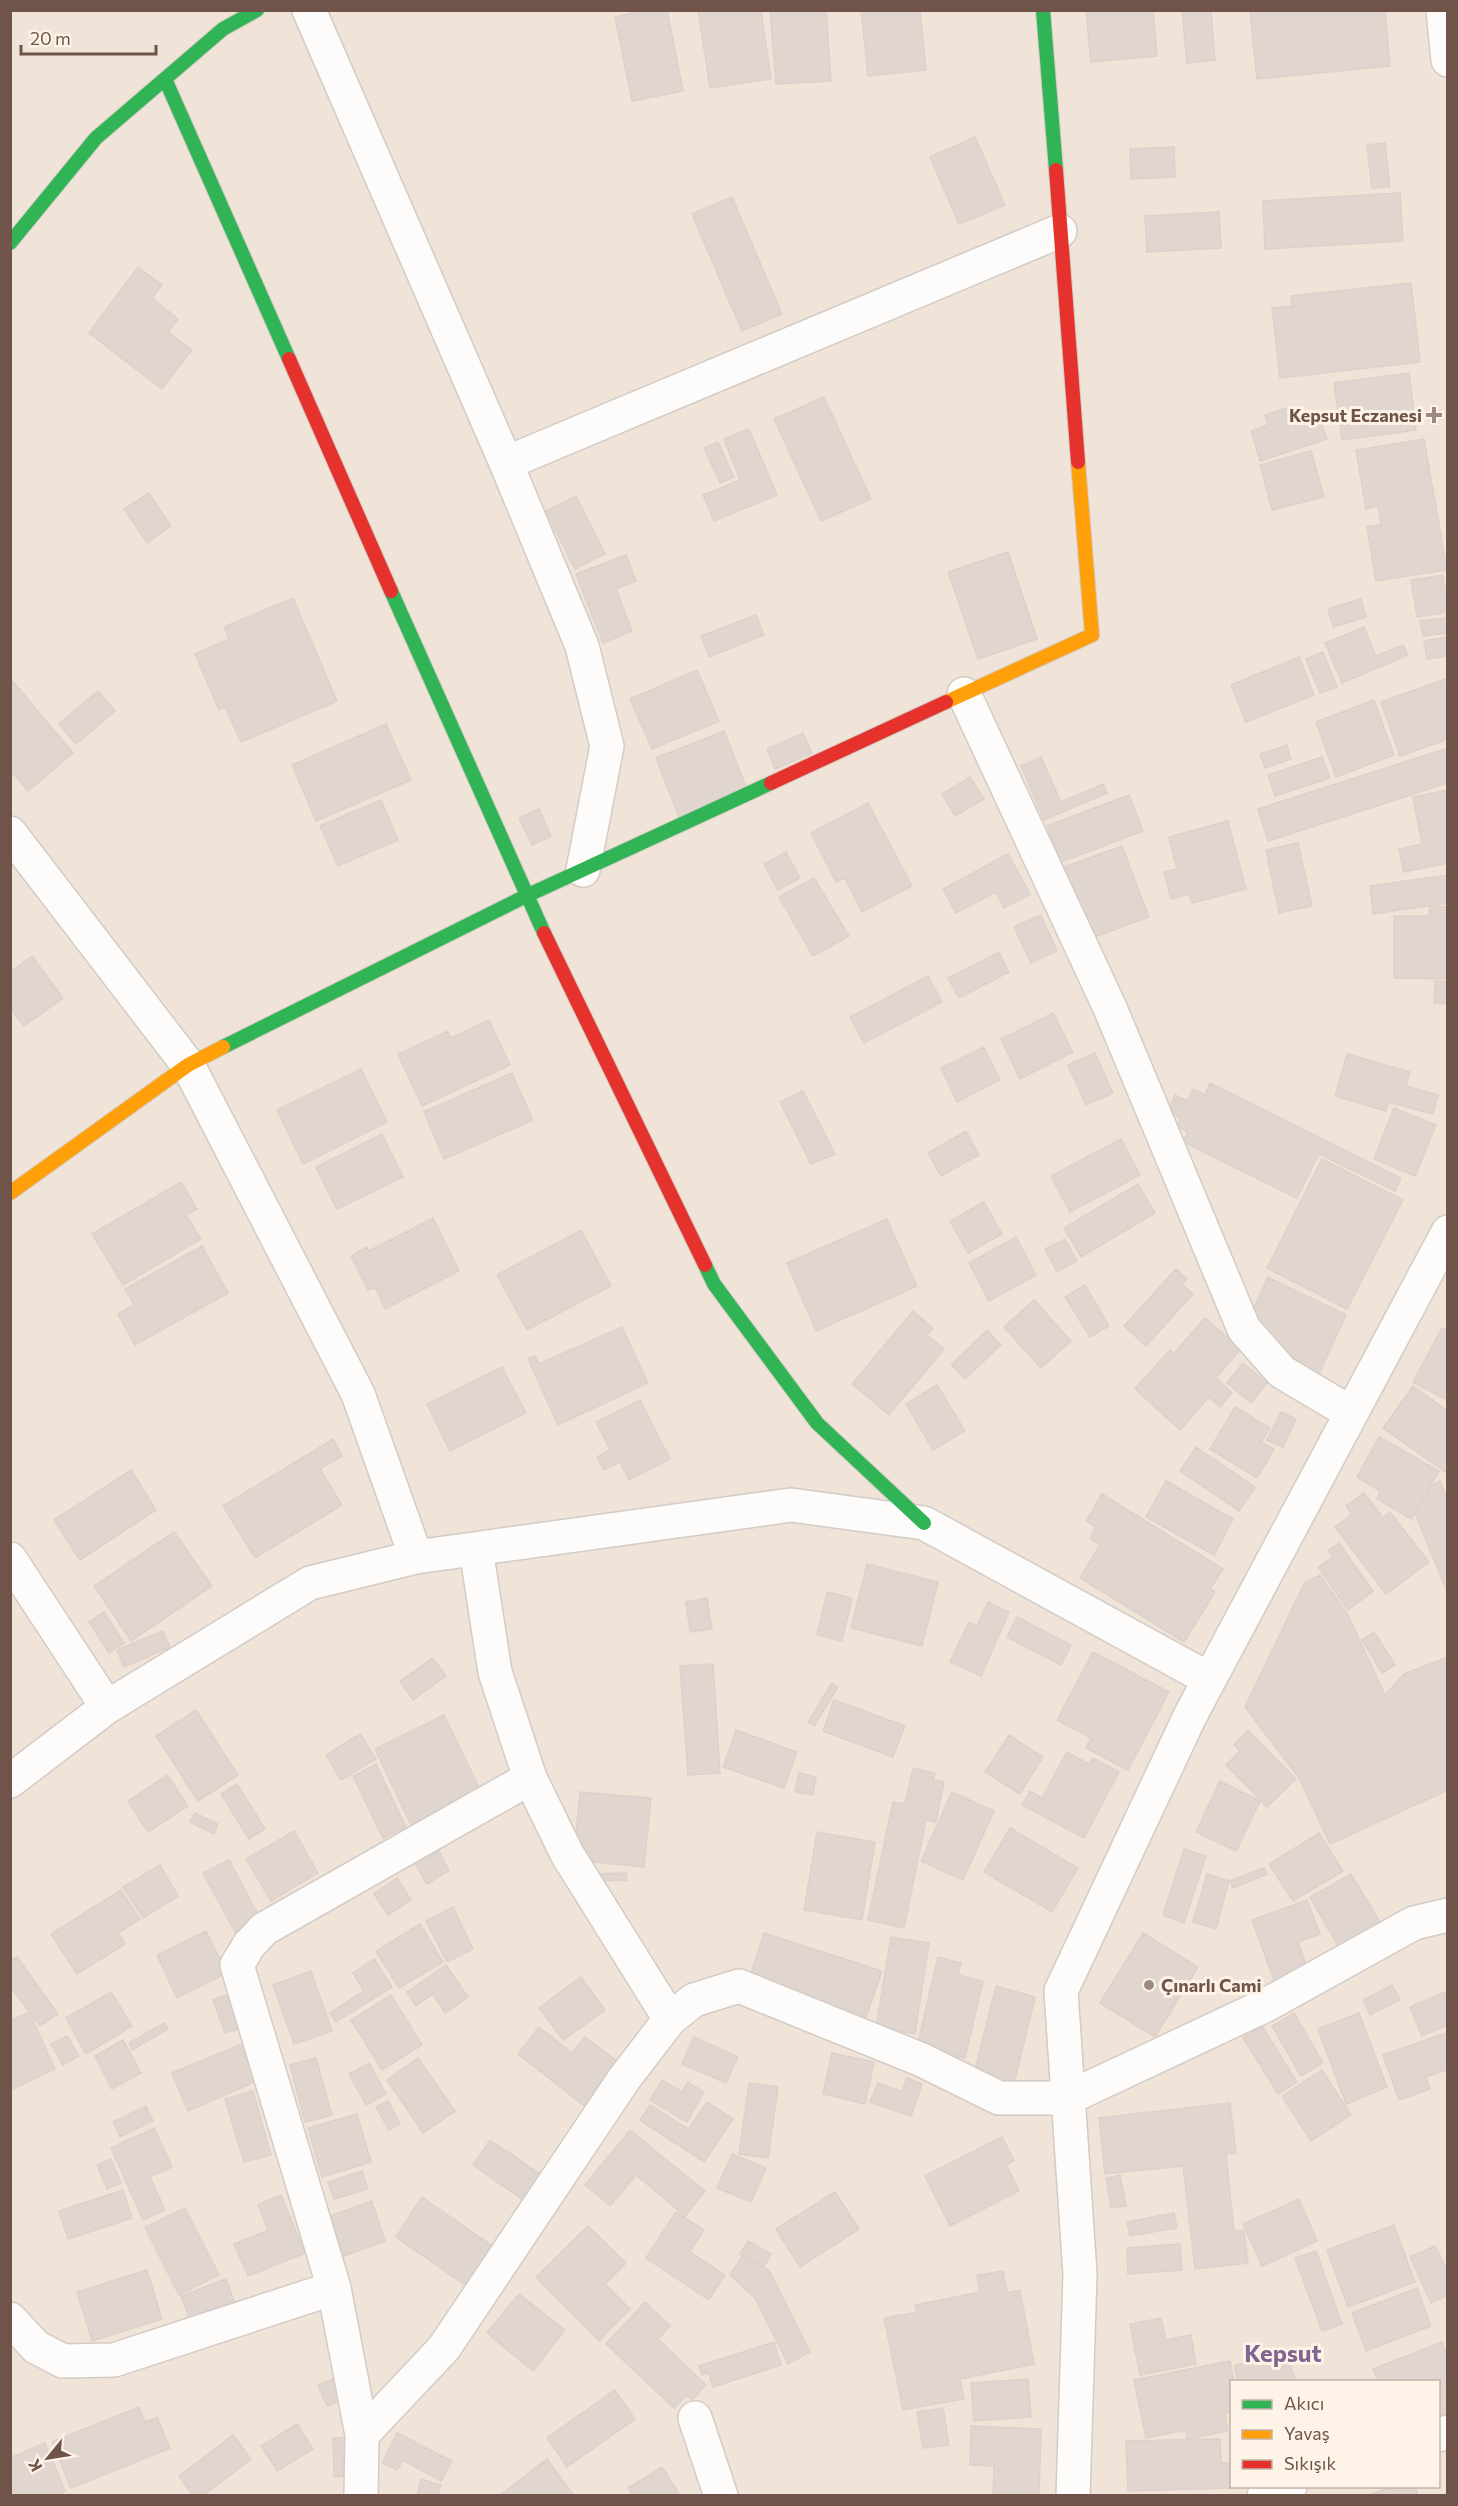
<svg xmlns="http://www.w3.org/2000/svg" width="1458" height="2506" viewBox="0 0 1458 2506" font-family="Commissioner,sans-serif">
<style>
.residential{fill:#f0e3d7;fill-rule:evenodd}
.building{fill:#e0d6cf;stroke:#ddd1ca;stroke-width:1.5}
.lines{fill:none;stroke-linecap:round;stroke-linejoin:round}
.street-casing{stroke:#d3cbc6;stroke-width:36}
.fast-casing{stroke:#d3cac4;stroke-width:16}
.slow-casing{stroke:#d3cac4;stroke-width:16}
.jam-casing{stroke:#d3cac4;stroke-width:16}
.street{stroke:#fdfcfb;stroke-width:33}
.fast{stroke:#30b455;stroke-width:14}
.slow{stroke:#ff9f0a;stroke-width:14}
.jam{stroke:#e5322d;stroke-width:14}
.poi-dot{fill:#9e8a81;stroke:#fef3e7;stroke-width:2}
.labels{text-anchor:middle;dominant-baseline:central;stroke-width:6;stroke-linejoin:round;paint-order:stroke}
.poi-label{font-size:18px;font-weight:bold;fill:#70544a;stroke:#fef3e7;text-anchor:end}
.district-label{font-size:24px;font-weight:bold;fill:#806593;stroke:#fef3e7}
</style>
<rect width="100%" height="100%" fill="#f4eee7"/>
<!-- residential -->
<path class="residential" d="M11,11H1447V2495L11,2496ZM1232,2382H1438V2486H1232Z"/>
<!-- building -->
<path class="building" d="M645,10H667L683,91L632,101L615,17Z
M698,10H761L771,79L710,88Z
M770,10H826L831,81L776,84Z
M861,10H920L926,70L868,76Z
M1086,10H1153L1157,56L1091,62Z
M1182,10H1211L1215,60L1187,63Z
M1278,10H1385L1390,66L1257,79L1250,13Z
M975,137L1005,205L959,224L930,157Z
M1385,143L1390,187L1372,188L1367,145Z
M1174,147L1175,177L1131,179L1130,149Z
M1400,193L1403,241L1265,249L1263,201Z
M732,197L782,314L742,331L692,214Z
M1219,212L1221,248L1147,252L1145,216Z
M138,267L162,285L152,298L178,319L168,332L192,350L162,389L89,333Z
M1411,283L1420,362L1280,378L1272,308L1292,306L1291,296Z
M1409,373L1416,430L1342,440L1334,383Z
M824,397L871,499L821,521L774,419Z
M1293,406L1299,425L1320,418L1327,439L1260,461L1251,431L1268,425L1265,415Z
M749,429L777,495L714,521L703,495L740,480L724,439Z
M1424,439L1447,570L1376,581L1367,527L1381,525L1378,506L1366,509L1356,450Z
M718,442L734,477L720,483L704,448Z
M1311,451L1324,497L1272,510L1260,465Z
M149,493L171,526L147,543L124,509Z
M576,496L605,554L575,569L546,511Z
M1008,552L1037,639L978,659L948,572Z
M626,555L636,581L616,589L632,631L603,643L576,574Z
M1443,575L1448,612L1417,617L1411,580Z
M293,598L337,701L241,742L225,707L219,710L195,654L229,639L224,627Z
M1361,599L1366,617L1333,627L1328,609Z
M756,615L764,635L709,657L701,636Z
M1446,618L1448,633L1423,636L1420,621Z
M1364,627L1376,656L1403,645L1408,655L1342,683L1325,643Z
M1448,637V656L1427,659L1424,641Z
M1323,652L1337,687L1320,693L1306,659Z
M1299,657L1314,695L1246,722L1231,685Z
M697,670L719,721L652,749L630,699Z
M10,678L73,753L28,791L10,770Z
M1448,678V739L1400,756L1381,702Z
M98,691L115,711L76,744L59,724Z
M1374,700L1394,755L1336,777L1316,722Z
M386,724L411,780L316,821L292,765Z
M724,731L747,789L679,817L656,758Z
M803,733L812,753L775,769L767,749Z
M1287,745L1291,759L1265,768L1260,754Z
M1448,748V783L1268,841L1258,809Z
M1041,757L1061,802L1103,784L1107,793L1044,820L1021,766Z
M1322,757L1330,778L1275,796L1268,775Z
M970,777L984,799L955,816L942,794Z
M1448,790V863L1404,872L1399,849L1422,844L1413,797Z
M1129,795L1143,831L1061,862L1047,826Z
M381,800L398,840L338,866L320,826Z
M868,803L912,886L862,912L845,878L836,882L811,833Z
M539,809L551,836L532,845L519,818Z
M1228,821L1246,889L1192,903L1189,894L1171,899L1164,872L1177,869L1169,837Z
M1298,843L1312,906L1279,913L1266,850Z
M1122,846L1149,917L1089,939L1062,868Z
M786,852L800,878L778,890L764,864Z
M1008,854L1030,894L1004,908L996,892L956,913L943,889Z
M1448,875V903L1373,914L1370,886Z
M814,878L849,936L813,956L779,897Z
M1430,906L1448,907V979L1394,978V916H1429Z
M1041,915L1057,951L1031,963L1014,927Z
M999,952L1009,972L959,998L948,978Z
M32,956L63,998L24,1026L10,1008V972Z
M928,976L942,1002L864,1043L850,1017Z
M1435,981L1448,982V1004L1434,1003Z
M1053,1013L1073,1052L1020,1079L1001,1039Z
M489,1020L510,1065L422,1106L398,1054L448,1031L451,1038Z
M984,1047L1000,1080L957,1102L941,1068Z
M1095,1053L1113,1093L1086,1105L1068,1065Z
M1347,1054L1410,1072L1406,1086L1438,1095L1433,1114L1388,1102L1386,1111L1335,1096Z
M361,1069L387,1122L303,1164L277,1110Z
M512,1073L533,1120L444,1159L424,1112Z
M1210,1083L1401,1178L1395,1191L1319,1154L1297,1198L1183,1142L1188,1132L1177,1126L1181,1118L1168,1112L1175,1095L1187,1101L1193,1089L1205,1095Z
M803,1091L835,1154L811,1164L780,1102Z
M1394,1108L1436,1125L1415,1176L1374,1159Z
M966,1131L979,1155L941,1176L928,1153Z
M382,1134L403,1177L337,1209L316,1167Z
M1121,1139L1140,1175L1070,1212L1051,1176Z
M1322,1159L1403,1200L1347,1309L1267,1268Z
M181,1182L197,1209L186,1215L201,1239L123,1285L92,1234Z
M1138,1184L1155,1213L1081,1257L1064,1228Z
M984,1202L1002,1234L968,1253L950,1221Z
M433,1218L459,1271L385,1309L375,1287L368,1290L351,1256L367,1247L369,1251Z
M887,1219L917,1286L816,1331L787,1263Z
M581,1230L611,1286L527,1330L497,1275Z
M1016,1237L1036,1275L989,1301L969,1263Z
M1065,1239L1077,1261L1057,1272L1045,1249Z
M202,1246L228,1293L135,1345L118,1314L134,1305L125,1289Z
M1176,1269L1187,1279L1182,1284L1193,1294L1146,1346L1124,1326Z
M1268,1277L1346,1315L1318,1376L1271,1354L1248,1320Z
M1085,1285L1109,1326L1090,1337L1065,1297Z
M1034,1300L1071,1341L1041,1368L1004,1327Z
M913,1311L933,1328L927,1335L944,1349L889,1415L852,1384Z
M1205,1318L1241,1349L1216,1378L1232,1393L1220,1407L1209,1397L1180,1430L1135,1389L1170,1350L1174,1353Z
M622,1327L648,1383L558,1425L528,1359L535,1356L539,1364Z
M1442,1328L1448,1330V1401L1413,1382Z
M987,1330L1001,1345L965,1379L951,1365Z
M1243,1363L1267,1383L1251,1403L1227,1383Z
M502,1367L526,1413L450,1451L427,1404Z
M937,1385L965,1431L933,1450L906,1404Z
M1413,1386L1448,1411L1445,1423L1448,1424V1474L1383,1428Z
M640,1400L670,1459L629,1480L620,1462L604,1470L597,1457L610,1450L596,1422Z
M1235,1407L1270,1428L1261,1442L1274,1449L1257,1478L1210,1449Z
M1281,1412L1296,1419L1283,1447L1267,1440Z
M1379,1437L1439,1471L1411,1519L1377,1499L1380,1491L1357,1477Z
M333,1439L342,1456L320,1469L342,1505L255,1558L223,1506Z
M1196,1447L1255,1487L1239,1511L1180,1471Z
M131,1470L156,1510L80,1560L54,1520Z
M1166,1481L1233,1519L1214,1555L1146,1517Z
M1440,1481L1448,1500V1594L1415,1513L1432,1485Z
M1364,1493L1383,1518L1390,1512L1429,1562L1386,1594L1335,1527L1352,1514L1346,1506Z
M1102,1494L1223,1569L1210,1589L1215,1592L1184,1642L1080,1578L1100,1545L1090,1538L1096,1527L1086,1521Z
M174,1532L212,1586L131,1641L94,1586Z
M1339,1543L1373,1591L1348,1610L1318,1567L1333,1557L1328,1551Z
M867,1564L938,1582L922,1646L851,1628Z
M1320,1575L1348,1615L1385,1695L1404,1674L1448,1657V1790L1330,1844L1299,1778L1245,1707L1305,1582Z
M827,1592L852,1598L842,1641L817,1635Z
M707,1598L712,1629L690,1632L686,1602Z
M988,1602L1009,1612L981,1676L950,1662L969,1622L977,1626Z
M104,1612L124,1643L109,1653L89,1622Z
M1017,1617L1071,1645L1061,1665L1007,1637Z
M163,1631L170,1647L124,1667L117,1650Z
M1374,1632L1395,1665L1382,1673L1362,1640Z
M1093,1652L1169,1692L1128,1770L1086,1748L1091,1738L1057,1720Z
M433,1658L446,1676L413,1700L400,1681Z
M713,1664L720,1773L688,1775L680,1666Z
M832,1683L838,1687L814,1726L808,1722Z
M834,1700L905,1726L893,1757L823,1731Z
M196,1710L238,1775L198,1801L156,1736Z
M444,1715L481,1792L411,1825L375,1749Z
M736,1730L797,1752L784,1788L723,1767Z
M1248,1730L1296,1779L1267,1807L1226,1765L1240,1751L1234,1745Z
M360,1734L376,1759L341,1780L326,1755Z
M1009,1735L1043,1757L1020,1794L985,1772Z
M1067,1752L1089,1764L1093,1758L1119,1772L1084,1838L1022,1805L1030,1791L1042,1798Z
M376,1764L406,1827L383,1838L353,1776Z
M913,1768L935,1773L933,1780L944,1782L936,1822L926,1820L904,1928L868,1920L893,1802L905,1804Z
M799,1773L816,1777L813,1795L795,1792Z
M167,1775L188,1806L148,1832L128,1801Z
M1220,1781L1260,1801L1236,1851L1196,1832Z
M237,1784L265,1829L249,1839L221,1794Z
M580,1792L651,1798L644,1867L583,1861L584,1845L575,1844Z
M952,1792L994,1811L963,1880L921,1861Z
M195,1813L218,1824L214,1834L190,1822Z
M1010,1828L1078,1868L1052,1912L984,1872Z
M294,1831L318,1873L271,1901L246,1859Z
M817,1832L875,1842L862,1920L804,1910Z
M1319,1833L1343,1871L1293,1901L1269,1864Z
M1184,1849L1206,1856L1184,1923L1163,1915Z
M439,1851L449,1871L427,1884L416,1865Z
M229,1860L260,1918L235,1932L203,1873Z
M160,1865L178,1896L143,1918L123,1887Z
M1264,1868L1267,1874L1233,1888L1230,1881Z
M626,1873L627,1880L594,1881L593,1874Z
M1207,1874L1229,1881L1216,1929L1193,1922Z
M1351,1874L1386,1932L1344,1956L1310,1897Z
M397,1878L411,1900L388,1915L374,1894Z
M121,1890L140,1919L118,1933L125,1944L77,1974L51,1934Z
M1307,1900L1320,1934L1298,1942L1308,1971L1275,1983L1252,1920Z
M453,1907L473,1949L447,1962L426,1921Z
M420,1924L443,1962L399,1988L376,1951Z
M206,1931L227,1973L177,1998L157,1955Z
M764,1933L882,1971L865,2020L748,1982Z
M1143,1933L1198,1967L1155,2037L1100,2003Z
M891,1937L929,1943L915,2034L876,2028Z
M17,1957L58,2014L40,2026L10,1986V1961Z
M938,1957L961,1963L958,1975L983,1981L965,2058L917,2047Z
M374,1959L392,1987L336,2022L330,2013L364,1991L353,1973Z
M446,1965L468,1997L445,2013L433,1994L416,2006L407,1992Z
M311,1971L332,2031L294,2044L273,1985Z
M581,1977L605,2010L563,2040L539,2008Z
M1392,1985L1400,2000L1370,2015L1363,2000Z
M996,1986L1035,1997L1014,2084L974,2074Z
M111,1992L132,2026L86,2054L66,2018Z
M234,1992L246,2026L225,2033L213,2000Z
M1445,1992L1448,2025L1422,2036L1410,2007Z
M391,1995L422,2045L382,2070L351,2020Z
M29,2012L55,2069L10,2090V2021Z
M1294,2013L1323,2063L1301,2076L1272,2026Z
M1359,2013L1387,2087L1346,2104L1318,2029Z
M164,2023L168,2029L132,2050L129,2043Z
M1262,2026L1297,2082L1278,2094L1243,2038Z
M539,2027L572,2053L585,2037L626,2068L592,2112L518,2054Z
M1448,2032V2069L1426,2077L1430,2089L1399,2100L1383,2055Z
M67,2036L79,2056L63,2065L51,2044Z
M694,2037L738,2057L726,2083L682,2064Z
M123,2040L141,2073L112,2089L95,2056Z
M242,2044L257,2081L188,2111L172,2073Z
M832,2053L874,2062L865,2104L823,2094Z
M316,2058L332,2115L305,2122L290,2065Z
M418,2058L455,2111L423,2133L387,2080Z
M369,2063L386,2094L366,2105L349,2074Z
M1322,2070L1351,2115L1311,2141L1282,2096Z
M907,2078L922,2084L911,2116L870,2102L878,2083L902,2092Z
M662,2080L682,2092L688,2082L704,2092L687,2122L650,2100Z
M749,2083L778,2087L768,2158L739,2154Z
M253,2091L271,2155L244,2162L225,2099Z
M388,2101L400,2124L389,2130L376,2107Z
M707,2102L733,2119L704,2162L640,2120L650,2105L688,2129Z
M1230,2103L1236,2153L1226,2154L1234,2231L1244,2230L1248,2263L1195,2269L1183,2166L1105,2174L1099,2118Z
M146,2106L153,2121L120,2137L113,2122Z
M357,2114L371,2162L322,2177L308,2128Z
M154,2128L172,2167L150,2177L165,2210L143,2220L111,2148Z
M630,2130L705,2191L685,2216L636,2175L610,2206L585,2185Z
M1002,2137L1014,2161L1006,2165L1019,2191L950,2226L925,2176Z
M490,2140L543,2176L526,2202L473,2165Z
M732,2154L766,2168L751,2202L717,2188Z
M111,2159L121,2183L107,2189L97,2165Z
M362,2171L368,2189L334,2199L328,2182Z
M1120,2175L1126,2206L1111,2208L1106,2178Z
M123,2190L132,2218L68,2239L59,2211Z
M835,2192L859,2229L800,2267L776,2229Z
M281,2195L305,2253L248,2276L234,2244L268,2230L258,2205Z
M422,2197L495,2248L468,2287L396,2237Z
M1299,2199L1317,2241L1262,2266L1243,2224Z
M372,2201L385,2241L344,2256L330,2216Z
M185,2208L219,2275L179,2295L145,2227Z
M676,2212L704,2230L690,2252L725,2275L709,2300L646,2258Z
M1174,2213L1177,2228L1130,2236L1127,2222Z
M1394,2225L1415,2282L1348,2307L1327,2250Z
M588,2226L626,2263L605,2284L630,2309L599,2341L536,2277Z
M748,2241L771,2254L764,2267L740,2254Z
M1180,2244L1182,2270L1128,2274L1127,2248Z
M1435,2246L1448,2272V2295L1431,2303L1410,2257Z
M1316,2251L1342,2324L1322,2331L1295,2258Z
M742,2257L769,2270L810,2352L788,2364L755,2298L730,2275Z
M147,2270L162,2319L92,2341L77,2292Z
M1003,2271L1007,2293L1020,2290L1034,2364L960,2379L964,2399L903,2410L884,2318L917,2312L915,2305L980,2292L977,2275Z
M226,2279L239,2314L194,2331L181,2296Z
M1417,2288L1431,2326L1366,2351L1352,2313Z
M519,2294L565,2330L533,2371L487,2333Z
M645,2302L670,2326L658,2339L706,2385L692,2400L687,2395L674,2408L606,2344Z
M1161,2318L1166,2340L1191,2335L1196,2364L1140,2375L1130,2324Z
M774,2342L781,2365L713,2387L709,2373L702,2375L699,2366Z
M1442,2342L1448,2357V2415L1438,2418V2382H1378L1373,2369Z
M1286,2350L1296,2382H1238L1234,2366Z
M1230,2361L1234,2382H1232V2411L1225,2413L1228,2431L1187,2439L1186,2430L1146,2438L1134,2380Z
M339,2377L347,2397L327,2406L318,2385Z
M1028,2379L1031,2417L974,2421L971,2383Z
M615,2390L635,2419L567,2467L547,2438Z
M139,2407L145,2422L157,2417L170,2448L71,2488L52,2442Z
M943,2408L949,2445L923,2448L917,2412Z
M297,2424L313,2449L277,2471L261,2446Z
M971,2426L1041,2429L1039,2496H993L994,2466L970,2465Z
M397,2433L452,2461L441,2481L403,2460L397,2470L382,2463Z
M233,2435L251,2459L202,2496H193L179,2476Z
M333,2438H348V2476L334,2477Z
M1220,2439L1221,2463H1230L1231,2488L1128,2491L1126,2441Z
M45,2443L65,2491L53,2496H10V2458Z
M547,2459L574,2496H499Z
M662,2467L680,2496H633L628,2488Z
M421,2479L441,2485L438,2496H417Z
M1393,2486H1415L1418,2496H1366Z"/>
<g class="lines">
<defs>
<path id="street" d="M309,10L506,463L582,646L607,746L583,870
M1443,10L1448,60
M506,463L1060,231
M964,694L1110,1008L1244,1329L1282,1372L1351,1413
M10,833L188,1065L358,1394L416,1557
M476,1549L495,1672L530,1778L567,1854L670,2019
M10,1559L107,1707
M10,1781L107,1707L310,1583L416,1557L791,1505L924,1523L1209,1679
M10,2319L36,2347L63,2361L114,2360L334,2288
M695,2418L721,2496
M362,2435L334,2288L237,1965L249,1945L264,1929L530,1778
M1438,2435L1448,2432
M361,2496L362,2435L444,2348L624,2079L670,2019L694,2000L739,1986L922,2060L999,2098H1068L1266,2005L1414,1923L1448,1915
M1073,2496L1080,2274L1061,1991L1190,1716L1448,1232
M1264,2496L1290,2486"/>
<path id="fast" d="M1043,10L1056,170
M165,79L289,359
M10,243L96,138L223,29L257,10
M391,591L544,933
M223,1047L526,896L771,783
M705,1265L714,1284L817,1423L924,1523"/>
<path id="slow" d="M946,702L1092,635L1078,462
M10,1193L188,1065L223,1047"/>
<path id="jam" d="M1056,170L1078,462
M289,359L391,591
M771,783L946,702
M544,933L705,1265"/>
</defs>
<!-- street casing -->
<use href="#street" class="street-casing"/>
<!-- fast casing -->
<use href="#fast" class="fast-casing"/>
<!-- slow casing -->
<use href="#slow" class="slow-casing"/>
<!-- jam casing -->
<use href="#jam" class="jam-casing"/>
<!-- street -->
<use href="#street" class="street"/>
<!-- fast -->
<use href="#fast" class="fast"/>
<!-- slow -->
<use href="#slow" class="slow"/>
<!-- jam -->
<use href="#jam" class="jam"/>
</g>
<!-- markers -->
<g class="poi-dot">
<path d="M1431 406h6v6h6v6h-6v6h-6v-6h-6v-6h6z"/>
<circle cx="1149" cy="1985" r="6"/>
</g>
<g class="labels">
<!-- poi labels -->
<g class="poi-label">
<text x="1422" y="415">Kepsut Eczanesi</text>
<text x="1161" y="1985" text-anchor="start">Çınarlı Cami</text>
</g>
<!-- district labels -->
<g class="district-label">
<text x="1283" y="2352">Kepsut</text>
</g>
</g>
<!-- border -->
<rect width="1458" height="2506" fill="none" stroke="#70544a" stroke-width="24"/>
<!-- legend -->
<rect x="1230" y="2380" width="210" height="108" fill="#fef3e7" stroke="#c5b3a8" stroke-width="1.5"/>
<rect x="1242" y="2400" width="30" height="9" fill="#30b455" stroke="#c5b3a8" stroke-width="1.5"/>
<text x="1284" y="2410" font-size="18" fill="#70544a">Akıcı</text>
<rect x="1242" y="2430" width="30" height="9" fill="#ff9f0a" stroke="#c5b3a8" stroke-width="1.5"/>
<text x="1284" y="2440" font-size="18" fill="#70544a">Yavaş</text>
<rect x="1242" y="2460" width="30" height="9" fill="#e5322d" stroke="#c5b3a8" stroke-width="1.5"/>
<text x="1284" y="2470" font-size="18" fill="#70544a">Sıkışık</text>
<!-- north arrow -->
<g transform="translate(48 2458) rotate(240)" stroke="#fef3e7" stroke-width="4.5" paint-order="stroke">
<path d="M0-4.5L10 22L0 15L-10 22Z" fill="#70544a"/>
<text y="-9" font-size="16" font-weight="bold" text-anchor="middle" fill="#70544a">K</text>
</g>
<!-- scale -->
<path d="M21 45v9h135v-9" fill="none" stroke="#70544a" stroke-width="3"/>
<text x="30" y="45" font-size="18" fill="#70544a" stroke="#fef3e7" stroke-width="4.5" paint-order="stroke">20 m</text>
</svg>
